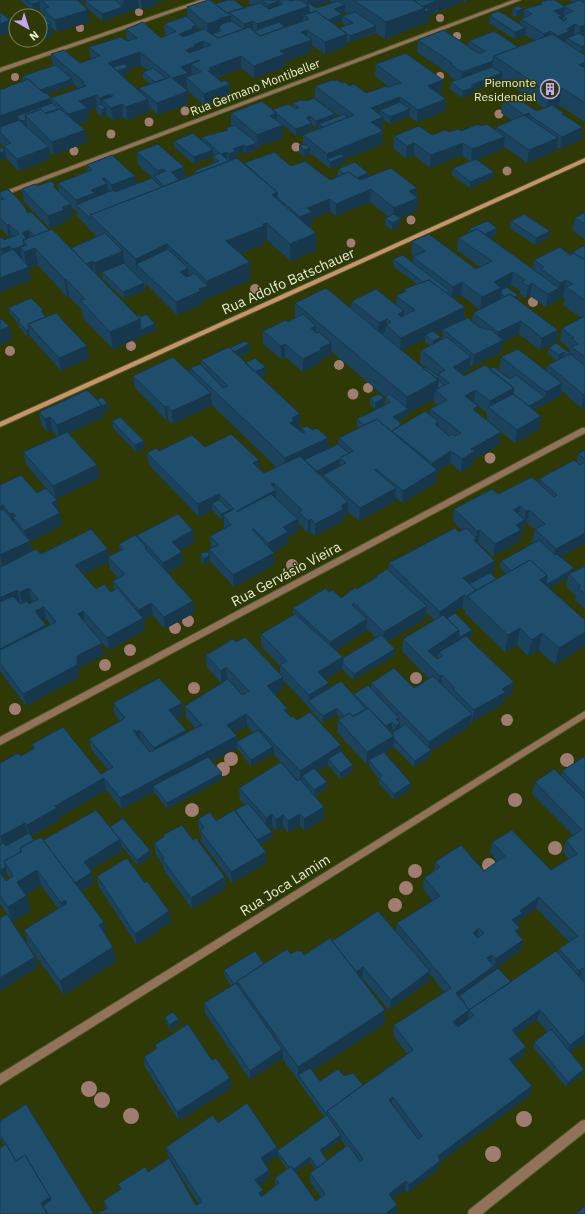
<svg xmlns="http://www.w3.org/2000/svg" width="585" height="1214" viewBox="0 0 585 1214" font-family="'IBM Plex Sans',sans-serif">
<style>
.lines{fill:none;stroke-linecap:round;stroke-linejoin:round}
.street-casing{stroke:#4c5627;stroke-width:2}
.secondary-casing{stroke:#4c5627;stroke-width:2}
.street{fill:#927258;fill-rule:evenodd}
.secondary{fill:#c7946a;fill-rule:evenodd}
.tree{fill:#a17c71}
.wall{fill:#1b435d;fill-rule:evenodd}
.shaded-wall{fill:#16374c}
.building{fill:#1f4e6c;stroke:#16374c;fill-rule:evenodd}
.labels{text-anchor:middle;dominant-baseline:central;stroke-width:3;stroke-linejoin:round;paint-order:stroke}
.far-poi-label{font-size:12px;fill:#e7efd4;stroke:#2f3906;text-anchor:end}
.far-street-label{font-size:12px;fill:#e7efd4;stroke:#2f3906}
.street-label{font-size:14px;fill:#e7efd4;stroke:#2f3906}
</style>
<rect width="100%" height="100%" fill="#2f3906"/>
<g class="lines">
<defs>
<path id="street" d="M200,0H208L0,72V68Z
M513,0H521L0,197V193Z
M582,428H585V433L0,745V737Z
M585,711V718L0,1085V1074Z
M585,1120V1132L482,1214H468L469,1210L581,1121Z"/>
<path id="secondary" d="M585,158V162L0,427V422Z"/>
</defs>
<!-- street casing -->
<use href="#street" class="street-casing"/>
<!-- secondary casing -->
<use href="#secondary" class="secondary-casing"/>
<!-- street -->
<use href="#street" class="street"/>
<!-- secondary -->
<use href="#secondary" class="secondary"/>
</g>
<!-- trees -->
<g class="tree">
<circle cx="139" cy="12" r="4"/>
<circle cx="440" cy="18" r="4"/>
<circle cx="80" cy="28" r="4"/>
<circle cx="457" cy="36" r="4"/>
<circle cx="440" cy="76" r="4"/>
<circle cx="15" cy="77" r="4"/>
<circle cx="185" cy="111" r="4.5"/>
<circle cx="499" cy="114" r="4.5"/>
<circle cx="149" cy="122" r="4.5"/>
<circle cx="111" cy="134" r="4.5"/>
<circle cx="296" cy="147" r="4.5"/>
<circle cx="74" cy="151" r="4.5"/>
<circle cx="507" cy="171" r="4.5"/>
<circle cx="411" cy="220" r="4.5"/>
<circle cx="351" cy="243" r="4.5"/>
<circle cx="255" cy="289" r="5"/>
<circle cx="533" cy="302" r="5"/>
<circle cx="131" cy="346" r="5"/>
<circle cx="10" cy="351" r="5"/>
<circle cx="339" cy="365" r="5"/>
<circle cx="368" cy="388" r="5"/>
<circle cx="353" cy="394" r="5.5"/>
<circle cx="490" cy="458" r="5.5"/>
<circle cx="292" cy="565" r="6"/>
<circle cx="188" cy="621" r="6"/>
<circle cx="175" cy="628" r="6"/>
<circle cx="130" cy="650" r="6"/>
<circle cx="105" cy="665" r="6"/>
<circle cx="416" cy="678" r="6"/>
<circle cx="194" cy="688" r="6"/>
<circle cx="15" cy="709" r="6"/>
<circle cx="507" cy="720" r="6"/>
<circle cx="231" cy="759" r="7"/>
<circle cx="567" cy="760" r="7"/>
<circle cx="223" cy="769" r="7"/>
<circle cx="515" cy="800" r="7"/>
<circle cx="192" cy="810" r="7"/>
<circle cx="555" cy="848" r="7"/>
<circle cx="489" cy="865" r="7"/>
<circle cx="415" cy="871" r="7"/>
<circle cx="406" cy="888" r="7"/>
<circle cx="395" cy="905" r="7"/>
<circle cx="89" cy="1089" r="8"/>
<circle cx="102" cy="1100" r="8"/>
<circle cx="131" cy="1116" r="8"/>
<circle cx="524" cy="1119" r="8"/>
<circle cx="493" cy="1154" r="8"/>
</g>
<!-- wall -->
<path class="wall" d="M20,0H164L157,2V4L142,10L139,8L102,21L86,7L85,1L80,3L90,22L57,32L51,27L52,36L29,44L24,40H40L16,16V33L12,29L10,17L14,16L13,14L32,10ZM40,8L41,11L43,13L44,19L34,10Z
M249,0H289L290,1L293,0H470L465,2L463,1V2L437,12H436V13L429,15V22L385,39L376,33L349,42L347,41V46L325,54L311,45V52L285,62V67L254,78L241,68L217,78L230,97L205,106L187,90V85L182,87L188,104L158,115L149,107V112L127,120L123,117L113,120L106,115L102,117L97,113L96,107L88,111L89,120L78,124L85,130L87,142L54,155L49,150L50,159L19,171L6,158L0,160V146L5,151L4,147L0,143V90L23,81V76L53,66L51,54L80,63L91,59L89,47L127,41L126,29L161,38L165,36L164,24L187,18V7L215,4L245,8L252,5L249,4ZM330,1L332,3L317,8L314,7ZM344,11L348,14L342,16V22L346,25L339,28L334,24L342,21V14L340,13ZM303,20V21L285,27V26ZM196,27L201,30L197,32ZM141,65L148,70L143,72V78L150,84L139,88V92L122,76L129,74V69ZM73,83L78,88L51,98L52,103L51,98L47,94L73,85Z
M569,0H585V36H584L585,37V51L582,53L585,55V122L559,105L555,107L564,115L581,140L560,149L556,147V151L527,163L504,146L503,149L477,159L493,178L470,188L452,175L453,168L470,161L462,155L430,168L414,155L406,158L393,148L394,136L432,135L461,131L481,126L496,130V127L512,120L501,113L503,100L537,111L544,108L501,79L474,90L473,93L462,98L450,89L451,82L456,81L449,76V74L417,52L418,40L468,47L469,41L518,47L534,40L525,35L514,39L489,23L490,14L520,24L521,19L523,18L524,9L540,4L541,2L564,6L573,2Z
M513,8L523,9L522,15L516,17L512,15Z
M376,64L442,92L439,93L446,99L445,111L417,122L409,116L390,124L383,119L382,130L383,144L345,159V163L330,169L310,153V154L304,157L299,153V146L303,145V135L319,129V127L316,128L312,125V130L296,136L277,120L283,125V138L258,147H257V150L246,154L244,152L236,155V158L244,164L291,166L330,180L339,176L338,175V169L417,188V197L418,198L417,211L399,218L400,226L392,230L385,225V218L389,217L370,202L336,216L330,211L312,219V225L308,226L316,250L291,261L267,240L264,241L265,243L240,254L250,280L202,301V304L177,315L145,283V290L124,299L103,279L102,273L97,275L137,316L141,317L155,324L156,330L113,349L83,318L82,310L69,296L67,297L38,265L29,268L31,280L0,292V236L4,240L12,237L11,236L9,237L0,228V192L22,203V205L28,213L71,248L97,237L78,217L77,212L71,207L73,216L66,219V222L50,228L24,202L22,189L37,186L56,189L59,192L58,183L88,171L87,165L135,176V184L155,180L138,165L137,152L184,167L185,178L194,174V171L214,163L213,156L215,155L213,153V156L194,164L174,147V141H202V137L226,130V128L232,126L231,125V113L293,108V103L335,114V118L339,116L315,98V86L333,81L350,86L366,93L389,87L375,76ZM124,263L139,277L124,264Z
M585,212V239L572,230L575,218Z
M511,221L549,237L535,245L510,228Z
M497,228L496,235L490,238L533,269L534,260L569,254L585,247V406L581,408L561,390L560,396L533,410L541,416L539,429L515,443L487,420V413L474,402L473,403L477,413L499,445L474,459L473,464L461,472L450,463L437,472L436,482L402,503L395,497V501L359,521L348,511V514L343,517V521L315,536L310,532L308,533L299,524V520L298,519V531L288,537V544L274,552V565L234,587L210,561L209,549L211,548L210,536L224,528V520H222L212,510L199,517L149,465L147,453L205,447L259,460V469L264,473L276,467L212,405L173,424L168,419L166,420L135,388L133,376L190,373V368L201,365V360L230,349L249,344L250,351L239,357L245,363L266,374L260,377L300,414V430L302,431V428L328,449L338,444L339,438L359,428L357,426V419L386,405L385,403V397L331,351V355L321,360V362L303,372L285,357L281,359L263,344V331L288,322L295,318V303L351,308L352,301L396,305V296L404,292V289L417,284L393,266V259L413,263V257H414L411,254L412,241L476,269L480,267L457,250L458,238L468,233L469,229ZM511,285L520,291V294L526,298L530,296L546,307L563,297L565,298L563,305L582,318L562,328L560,341L570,349V353L549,348L548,354L556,360L548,365L546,371L501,357L499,370L511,379H510L489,369L464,376L461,374L469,370L470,365L472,367L501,352L503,342L519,334L540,350L556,342L558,330L517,300L506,287ZM461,295L480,310L473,313L472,321L464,320L465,307L454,298ZM443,330L442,340H440L436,333ZM425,339V342L430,346L421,350L420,363L425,367L423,368L402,350ZM434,399V403L437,405L430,409V415L400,426L398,421L407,416L408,413ZM340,466L323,475V478L321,476Z
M8,308L43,310V314L89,358L61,371L31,337L30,336L27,337L19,327V324L10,314Z
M370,398L384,405L375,409L370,404Z
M97,400L107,403L108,410L103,412V417L69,433L97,465L99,478L56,499L59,511L60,513L62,525L30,542L32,551L41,554L109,556L120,551L119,544L138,538L137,535L193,530L194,543L180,550L182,552L183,564L168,573L193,601L194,613L165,629L153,615L144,620L145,630L109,650L96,636L104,655L79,668V677L26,706L0,671V485L37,493L46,488L26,464L23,452L57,436L52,430L47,432L41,425L39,412ZM109,562L110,569L118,578L113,581L114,590L111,592L96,589L83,574ZM31,601L33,602L29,604L28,602ZM46,619L51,625L46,627V625L42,621Z
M112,421L144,441L145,448L136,452L113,428Z
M585,450V543L561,557L573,572L585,566V609L575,600L576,596L566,586L568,577L549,588L585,620L555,665L539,650L528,656L517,645L505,652L465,613V610L462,607L452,614L472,630L471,637L468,638L512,694L504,698L503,704L472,722L471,721L470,726L431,751L430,757L414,767L393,746V747L385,753L410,790L394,800L379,784V779L369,766V762L366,764L337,732L338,720L340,719L337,714L322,723L308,707V706L283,680V689L274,694L287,708V713L291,717L341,745V751L353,765V771L340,779L328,765L318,772L327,782V788L315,796L324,807V818L304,831L300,825L288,833L283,826L277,831L272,826L269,828L272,832L273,838L260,845L266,852V863L232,883L201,841V833L199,831L198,819L216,821L235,811L245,805L240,800L239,788L281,762L273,754L251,766L237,748L212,761L222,779L167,809L154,792L122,809L106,790L59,817L60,820L31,836L34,840H43L110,827L151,856L138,866L121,845L122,851L90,870L94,883L81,892L107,937L116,961L64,995L28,945L24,930L58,909L41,885L26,895L31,911L12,922L35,957L38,967L7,914L0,904V845L2,844L1,843L0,844V763L21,756L33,749L32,744L101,774L108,770L92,751L89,739L120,721L115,715L113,703L183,715L176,719L186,730V733L195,728L186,718L185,706L227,680L221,683L207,667L206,655L236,642L280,674V666L261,646V634L293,615V608L329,592L341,598L375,578L376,576L388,570L389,563L462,530L453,521L454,509L498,494L538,483L539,479L577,462L578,454ZM527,523L535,530L532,542L534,543L501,561L500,568L506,574L496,579L492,574H493L495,561L477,543H478L493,556L519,542L520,534L523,533L524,524ZM426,612L435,620L403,639L402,651L429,679L414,688L371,683V688L354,694V696L328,689L325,680L342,669L353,680L394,656L395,649L387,642L425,619ZM366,628L376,638L343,658V657L336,650L366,631ZM438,655V659H437L435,657ZM247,726L254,733L237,742V736L234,733ZM392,729L394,731L392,733L389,730ZM283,764L298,781H297ZM7,873L10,879L6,881L2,876Z
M201,553L210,561L203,565L201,559Z
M585,756V1042L570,1052L583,1074L566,1087L533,1047L534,1042L547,1032L537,1020L516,1035L523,1057L513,1064L532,1086L529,1096L440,1162L438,1169L408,1193L405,1190L392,1199L396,1213L395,1214H97L106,1209L103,1201L120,1190L118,1184L148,1172L196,1205L199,1204L168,1156L166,1147L218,1123L277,1151L324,1117L282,1058L250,1080L205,1013L204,1003L231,986L225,976L224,970L264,964L291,954L304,955L332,941L396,932L397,923L433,901L423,889L424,878L434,871L435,862L484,871L498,862L490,853L492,842L551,870L569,859L563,852L566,840L573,835L532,794L535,782L561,775L562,771ZM536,908L569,942L559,949L558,953L511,982L493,972V969L521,950L518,934L520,928L517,926L519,924L520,920ZM430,974L444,992L394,1025L393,1035L407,1054L363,1085L344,1076L320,1081L312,1071L384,1024L385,1010L361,979L362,978L389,1010L428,982ZM467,1020L458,1027H457ZM341,1140L346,1146L327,1160L322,1153ZM278,1156L287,1169L275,1178V1186L263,1195L260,1186L269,1178V1170L265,1164ZM310,1162L315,1169L310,1173V1182L321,1197L316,1201L295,1173Z
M163,835L226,888L192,909L164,870L163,865L156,855L154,843L163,838Z
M97,876L171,922L137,945L99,887Z
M165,1017L179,1019V1024L170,1030L166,1022Z
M155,1045L212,1060L230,1078L231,1088L179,1121L145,1067L144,1057L156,1049Z
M0,1121L94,1214L4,1145L0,1138Z"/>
<!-- shaded-wall -->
<path class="shaded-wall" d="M39,0L40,8L33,11L32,4Z
M78,0H88L79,3Z
M125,0H138L139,8L102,21V14L123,7V1Z
M141,0H164L157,2V4L142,10Z
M307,0H330V1L309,9V18L304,15L303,20L257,36V24L307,6Z
M438,0H463V2L437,12Z
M465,0H470L465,2Z
M279,1V13L268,17V5Z
M437,1L436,13L429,15V22L423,24L424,12L423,24L385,39L386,22L423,6Z
M345,5L344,11L334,15V9Z
M565,7L564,17L563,16L560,28L554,11Z
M523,9L522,15L516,17L517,11Z
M88,10L90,22L57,32L55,20Z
M342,14V21L323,28L324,21Z
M231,16V28L219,26V32L208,36L207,24L220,18Z
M10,20L12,32L0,36V24Z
M253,21V33L244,35V24Z
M51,24L52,36L29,44L28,40H40V28Z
M575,24L573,37L567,38L566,44L556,48L558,36L567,29Z
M196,25L197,37L180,46L179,34Z
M585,25V36L578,39L580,27Z
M376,26V32L349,42L350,36Z
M526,28L525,35L514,39L515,32Z
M307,30V42L312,40L311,52L285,62V67L254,78V66L280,51L301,32Z
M550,31L548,43L542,46L544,34Z
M347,34V46L325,54V42Z
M203,41L204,53L196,58L186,50L194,45Z
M585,45V51L581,53L582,47Z
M140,52L141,65L129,69V74L119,77L108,63Z
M241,56V68L212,79L208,71L209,68Z
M199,60L200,71L191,64L192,75L186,77L187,85L173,91L172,78L181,67Z
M493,61L492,73L461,85L462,72Z
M585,62V77L579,65Z
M502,73L501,80L474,90L473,93L462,98L463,91L471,85Z
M72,79L73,85L39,97L38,91Z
M443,80L442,92L427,98L428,86Z
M230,84V97L205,106L204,94Z
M562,88L559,105L547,110L549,93Z
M188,91V104L158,115L157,103Z
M110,94L112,107L102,100L103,110L106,108V115L102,117L100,98Z
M96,95L97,107L96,106V107L88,111L89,120L71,126L69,114L79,101Z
M400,97L399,109L380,110V117L371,108Z
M51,98L53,110L25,115L17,116L18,122L0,129V116Z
M148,99L149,112L127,120L126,107Z
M446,99L445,111L417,122L418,110Z
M122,104L123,117L113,120L111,108Z
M410,109L409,116L390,124V117Z
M277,113V126L270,116Z
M529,113L527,126L524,115Z
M335,114V121L319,124V127L316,128V121Z
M310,116V123L306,118Z
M383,117L382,130L371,134V122Z
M26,120L27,127L22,133V121Z
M312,123V130L296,136V129Z
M283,125V138L258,147L257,135Z
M583,127L581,140L560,149L562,137Z
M85,130L87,142L54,155L52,142Z
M383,131V144L345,159V163L330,169V162L327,159V154Z
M505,137L503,149L471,162L472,149Z
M558,138L556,151L527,163L529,150Z
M257,143V150L246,154V147Z
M414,143V155L406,158L407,146Z
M463,143L462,155L430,168L431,155Z
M244,145V152L236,155V158L229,161V154L233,149Z
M49,147L50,159L19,171L17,159Z
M310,148V154L304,157V150Z
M213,150V156L194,164V157Z
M5,151L6,158L0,160V153Z
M226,152L227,159L221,154Z
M184,167L185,179L172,185L171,172Z
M163,169L164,181L159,180L158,171Z
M494,172L493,178L470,188V182Z
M368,173V179L351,186L352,180Z
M135,176L136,189L113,196L112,185Z
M105,178L106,184H107L108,196L77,206L76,200L91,190L102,179Z
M417,188L416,199L418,198L417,211L393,220L394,208L409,191Z
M371,189L370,202L336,216V204Z
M277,192V210L272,195Z
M330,199V211L312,219V225L300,229V217L307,208Z
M71,204L73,216L66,219V222L50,228L48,216L62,207Z
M401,219L400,226L392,230V223Z
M267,223V240L264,241L265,243L227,259L226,241Z
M9,224L11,236L9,237L7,225Z
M497,228L496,235L479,243V237Z
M29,230L32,249L35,248L38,265L29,268L31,280L0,292V278L27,268L24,252L20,247L22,259L13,249L24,245L25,252L27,245L22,233Z
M550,231L549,237L535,245L536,238Z
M316,233V250L291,261L290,244Z
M167,244L169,262L136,264L138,276L136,259Z
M9,246L12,258L3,262L1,249Z
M123,251L124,263L96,275L94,263Z
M93,261L94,274L83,265Z
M250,262V280L208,298L207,281Z
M188,268L189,281L180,272Z
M513,272L511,285L501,290L500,301L480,310L482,297L494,282Z
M64,279H66L69,296L67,297Z
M566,280L563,297L546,307L548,294L559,288L560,283Z
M462,282L461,295L451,300L453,287Z
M144,283L145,290L124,299L123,292Z
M532,283L530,296L526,298L528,286Z
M208,286V298L202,301V304L177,315L176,302L199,289Z
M518,295L517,302L509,300Z
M465,307L464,320L428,337L425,335V339L400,351L401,338Z
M404,311L403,324L398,314Z
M140,319L155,324L156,330L113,349L110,332Z
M387,319V326L386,325L385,332L378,336L379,323Z
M521,321L519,334L503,342L501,352L472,367L474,355L497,343L498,332Z
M9,326L12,339L0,345V331Z
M316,326V338L311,328Z
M29,329L30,336L27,337L26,330Z
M558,330L556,342L540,350L542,338Z
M441,337L440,344L432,348L433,341Z
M331,343V355L321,360V362L303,372V359L320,348Z
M249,344L250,351L234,359L233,353Z
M285,344V357L281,359V346Z
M87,346L89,358L61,371L59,358Z
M564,352L562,359L558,361L559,355Z
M471,357L469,370L451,379L453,367Z
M266,367V374L254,380L253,373Z
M438,380L437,392L435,390L434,399L408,413L407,416L393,423V417L406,410L407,397Z
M562,383L560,396L527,413L528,406L545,397L546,392Z
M514,388L512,401L489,408L490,401Z
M475,390L474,402L463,409L465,396Z
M211,393L212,405L173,424L172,411Z
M585,394V406L581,408L584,395Z
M384,398V405L375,409V403Z
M107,403L108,410L103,412V417L59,438L57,425L102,405Z
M167,406L168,419L166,420L165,407Z
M478,406L476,419L473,409Z
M300,414V432L290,423L292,418Z
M541,416L539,429L515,443L517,430Z
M50,417L52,430L47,432L45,419Z
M439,422L437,435L435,424Z
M501,432L499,445L474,459L473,464L461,472L462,459L471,449Z
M328,438V455L285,476V458Z
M144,441L145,448L136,452L135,445Z
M451,451L450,463L437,472L436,482L402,503L403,491L431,474L432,463Z
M340,459V466L312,480L313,473Z
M259,460V473L253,463Z
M97,465L99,478L56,499L53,486Z
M274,483V491L276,490V502L237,524V511L271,484Z
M396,488L395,501L359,521L360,508Z
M219,494L220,506L212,503V510L199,517L198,504Z
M57,500L59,513L52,503Z
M348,502V514L343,517V521L315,536V524L341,506Z
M3,505L6,518L3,519L0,507Z
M520,506L518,518L514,510Z
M230,510V517L223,515L224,520H222L221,514Z
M529,510L527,523L524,524L526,511Z
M13,513L14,519L13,517L15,526H13L10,514Z
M60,513L62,525L30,542L32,554L2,568L0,555L26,543L24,531Z
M298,519V531L288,537V544L268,555V543L283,527Z
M311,519L310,532L308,533V521Z
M525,520L523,533L520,534L519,542L493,556L495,544L516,525Z
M193,530L194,543L173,554L172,542Z
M480,530L478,543H476L474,540L476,539L477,531Z
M585,533V543L554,562L556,549Z
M108,549L109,558L108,557L109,562L77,577L75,565Z
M182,552L183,564L164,575L163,563Z
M274,553V565L234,587L233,575Z
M210,555V561L203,565V559Z
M495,561L493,574L466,588L463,578Z
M574,568L572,574H569L568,577L544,592L540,580L547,575Z
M29,588L31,601L22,605L20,592Z
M17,590L20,602L0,612V598Z
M464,595L462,607L439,624L440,612Z
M193,601L194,613L165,629L164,617Z
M151,603L153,615L144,620L145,630L109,650L107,638L140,619L139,610Z
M427,606L425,619L383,644L384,632Z
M44,607L46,619L37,623L35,611Z
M83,611L85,623L78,614Z
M367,619L366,631L329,654L330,642Z
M46,625L48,638L0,662V649Z
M520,628L517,645L505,652L508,635Z
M459,630L458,642L439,652L438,655L426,663L428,651Z
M472,630L471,637L459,643L460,637Z
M585,632V646L555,665L559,648Z
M542,633L539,650L528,656L532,640Z
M102,643L104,655L79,668V677L26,706L23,694L77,656Z
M395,649L394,656L353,680L354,674Z
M343,657L342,669L318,684V672Z
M226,667L227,679L221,683V671Z
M442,675L441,687L438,688L440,676Z
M283,677V689L267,698V686Z
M514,682L512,694L504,698L503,704L472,722L474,710L502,689Z
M329,683L328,695L309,702V695Z
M182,703L183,715L170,722L169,710Z
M287,708V720L284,710Z
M337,708V714L322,723L323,716Z
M246,714L247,726L228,737L227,725Z
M472,714L470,726L431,751L430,757L414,767L415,761L428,753L429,742Z
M399,718V724L396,719Z
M392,722V729L385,732L386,726Z
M400,723L399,730L395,732L396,726Z
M139,730L141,742L138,744L136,732Z
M186,730L187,742L155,760L154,748Z
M237,736V743L236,742L237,748L157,790L153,786L154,792L122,809L120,798Z
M394,736L393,747L370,761L369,760V762L366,764L367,752Z
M341,745V757L328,759V765L305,780L302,776V782L300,783V771Z
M273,747L274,754L251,766V760Z
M353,765V771L340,779V773Z
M222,773V779L167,809V803Z
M104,778L106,790L59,817L60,820L30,836L27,825L55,806Z
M327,782V788L314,796V790Z
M411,783L410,790L394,800V794Z
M324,807V818L304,831V819Z
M272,814V826L266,830V818Z
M300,814V825L288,833V821Z
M283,815V826L277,831L276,820Z
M25,823L28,834L4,848L1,836Z
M272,832L273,838L257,846V840Z
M120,839L122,851L86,873L84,862Z
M150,850L151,856L138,866L137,860Z
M266,852V863L232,883L231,872Z
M6,867L7,873L0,877V870Z
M37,870L41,885L21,898L17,882Z
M92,872L94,883L76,895L74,884Z
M225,877L226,888L192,909L191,898Z
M26,896L31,911L12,922L8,907Z
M539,897L536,908L520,920L519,924L510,931L512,920L520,911Z
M65,900L69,915L64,918L61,903Z
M169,911L171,922L137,945L135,934Z
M104,922L107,937L102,940L99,925Z
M479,928L477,939L473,933Z
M520,928L517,939L515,931Z
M523,940L521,950L494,970L496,959Z
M113,947L116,961L64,995L60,981Z
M492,955L490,966L487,958Z
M35,957L38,967L0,991V978Z
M494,966L492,976L459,996V1000L456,993Z
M363,967L362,978L353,984L354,974Z
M582,968L579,978L575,981L579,971Z
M430,971L428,982L389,1010L391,1000Z
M385,1010L384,1024L300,1079L298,1075V1067Z
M469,1010L467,1020L451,1032L453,1022Z
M540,1010L537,1020L509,1040L512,1030Z
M179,1019V1024L170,1030L169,1025Z
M585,1034V1042L566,1055L570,1045Z
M526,1047L523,1057L506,1069L509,1059Z
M282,1049L283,1058L250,1080V1071Z
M584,1069L583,1074L566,1087L568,1082Z
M230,1078L231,1088L179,1121L177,1112Z
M532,1086L529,1096L440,1162L438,1169L408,1193L409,1185L438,1156Z
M393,1097L391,1107L389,1100Z
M341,1135V1140L319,1155L320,1150Z
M277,1147L278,1156L262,1167L261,1158Z
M310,1157V1162L291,1175V1171Z
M269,1170V1178L256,1189L255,1180Z
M406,1181L405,1190L388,1202L389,1194Z
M263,1190V1198L259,1202V1193Z
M50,1197L54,1208L47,1214L41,1203Z
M397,1205L396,1213L395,1214H385Z"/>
<!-- building -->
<path class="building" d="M26,0H39L40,2L32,4Z
M41,0H77L88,10L55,20L43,9L49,7Z
M87,0H115L123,7L102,14L85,1Z
M208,0H210L231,16L220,18L221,19L207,24L187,7Z
M227,0H234L245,8L229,12L228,14L215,4Z
M261,0H289L290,1L294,0H301L309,6L257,24L253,21L244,24L229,12L260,3L269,9L283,4L279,1L268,5Z
M353,0H413L425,8L386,22Z
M413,0H435L437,1L423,6L430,10L424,12L425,8Z
M547,0H555L564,6L579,0L585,3V25L580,27L575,24L567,29L570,31L558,36L550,31L544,34L521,19L532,14L524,9L542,4L541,2ZM565,7L573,11L563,16L567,19L564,21L558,17L562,16L554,11Z
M338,1L345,5L334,9L342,14L328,20L316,11L311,13L309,11V6L304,2H305L317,8Z
M519,6L523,9L517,11L513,8Z
M29,9L31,10L33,9L51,24L40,28V16H16V22L10,17L16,16L13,14Z
M316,11L347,34L325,42L307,30L301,32L312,40L280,51L285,54L254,66L241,56L209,68L211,70L208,71L222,82L225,80L230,84L204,94L186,77L201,72L191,64L200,61L199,60L181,67L188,73L172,78L188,91L157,103L139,88L171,77L140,52L108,63L148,99L126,107L122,104L111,108L102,100L113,96L110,94L100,98L96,95L79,101L87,108L69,114L51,98L86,86L82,83L84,82L51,54L64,50L80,63L100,56L89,47L121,37L127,41L137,38L126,29L143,22L161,38L176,31L164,24L186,16L196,25L192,27L194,28L179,34L183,37L204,29L218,38L249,27L260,36L309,19L304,15ZM203,41L211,45L189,53L186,50L196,46L194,45Z
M499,11L526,28L515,32L490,16L492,15L490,14Z
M0,12L10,20L0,24Z
M355,12L376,26L350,36L347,34L345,35L347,34L339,28L353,23L342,16Z
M232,21L244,29L218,38L211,34L221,31L219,26L222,25L220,24Z
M279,22L285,27L260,36L254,31Z
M444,30L478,53H481L485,51L469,41L494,31L518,47L494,56L493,61L462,72L450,64L452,63L418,40Z
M579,33L585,37V45L582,47L567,38Z
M552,34L585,55V62L579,65L583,67H585V103L562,88L549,93L494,56Z
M406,53L443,80L428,86L446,99L418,110L400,97L371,108L383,117L371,122L383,131L327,154L303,135L354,115L315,86L332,80L333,81L337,80L342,83L345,82L350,86L354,84L366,93L386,86L388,87L401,83L376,64Z
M124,64L128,67L117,71L113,67Z
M56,65L72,79L40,90L28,79L27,80L23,76Z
M492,67L502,73L471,85L474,87L463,91L451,82Z
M153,68L166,78L155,82L143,72Z
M28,79L45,94L47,93L51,98L0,116V90Z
M513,96L537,111L552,105L564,113L562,114L583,127L562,137L529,115H530L529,113L524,115L558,138L529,150L496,127L524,115L503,100Z
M314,98L335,114L316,121L310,116L306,118L312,123L296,129L272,110L288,104L295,109L299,108L293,103L301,100L306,101Z
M262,101L277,113L270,116L283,125L257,135L231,113Z
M400,102L410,109L390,117L380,110Z
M52,103L58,109L45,113L41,109L25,115L26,120L22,121L26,125H25L21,122L22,121L17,116Z
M101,104L106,108L101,110L96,106Z
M41,109L46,114L60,109L85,130L52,142L25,115Z
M344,114L348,117L323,127L319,124Z
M19,120L49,147L17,159L4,146L11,143L0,132V127Z
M478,124L481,126L487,124L505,137L472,149L463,143L431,155L414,143L407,146L394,136L419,126L432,135L445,130L449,132L458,129L461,131Z
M235,125L257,143L246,147L244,145L238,147L233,149L236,151L229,154L226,152L221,154L229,161L197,173L194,171L219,161L213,156L220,153L202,137L228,130L226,128Z
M193,133L213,150L194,157L174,141Z
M158,144L184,167L171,172L179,180L164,186L154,176L166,171L163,169L158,171L137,152Z
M305,144L310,148L304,150L299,146Z
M0,146L5,151L0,153Z
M274,152L291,166L305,161L330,180L349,172L360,180L391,168L417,188L409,191L418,198L394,208L371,189L336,204L330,199L307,208L312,212L300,217L277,197V192L244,163Z
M341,154L345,156L330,162L327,159Z
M112,155L135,176L112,185L105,178L102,179L107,184L91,190L95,193L76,200L58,183L92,170L87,165Z
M237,158L277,192L272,195L316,233L290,244L267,223L263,224L264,226L226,241L250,262L207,281L167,244L136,259L90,215Z
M476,159L494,172L470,182L453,168Z
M355,162L368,173L357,178L349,172L344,174L338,169Z
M152,178L162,187L90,215L91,219L76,205L113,190L115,192Z
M51,181L55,185L53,186L71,204L62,207L64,210L48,216L22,189L35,184L37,186Z
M8,189L22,203H21L27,210L26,211L28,213L31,212L49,230L34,236L29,230L22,233L27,239L23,240L24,245L13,249L9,246L1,249L0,248V236L4,240L19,234L9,224L7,225L0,218V200L4,199L0,195V192Z
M585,212V224L575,218Z
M394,214L401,219L392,223L385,218Z
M524,214L550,231L536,238L511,221Z
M487,221L497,228L485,234L477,229L472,231L469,229Z
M52,229L140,319L110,332L80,300L85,299L66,279H64L35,248L24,252L20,247L27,245L23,240Z
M477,229L559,288L548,294L532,283L528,286L522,282L525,280L513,272L494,282L501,288L482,297L462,282L453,287L413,257L425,251L412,241L429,234L476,269L492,261L458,238Z
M105,233L123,251L94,263L93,261L86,264L71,248Z
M583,246L585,247V260L574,253L570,255L569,254Z
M560,247L570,255L574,253L585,260V300L566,287L573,284L566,280L560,283L541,269L544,267L534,260Z
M13,249L29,267L0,278V255Z
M168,249L188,268L180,272L187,277L194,273L208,286L199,289L201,291L176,302L136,264Z
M403,255L451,292L447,293L429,280L423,282L393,259Z
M124,263L144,283L123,292L102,272Z
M429,280L465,307L401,338L386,325L391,322L387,319L379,323L352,301L376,289L404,311L398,314L401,317L415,310L396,296L406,291L404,289Z
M507,287L518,295L514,297L510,294L505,297L501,294V290Z
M326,288L438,380L407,397L295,303Z
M510,294L558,330L542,338L521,321L498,332L473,313Z
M31,298L43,310L41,311L46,317L28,324L29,329L26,330L18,321L20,320L8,308Z
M56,313L87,346L59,358L28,324Z
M146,314L155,324L141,330L140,319L137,316L139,315L141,317Z
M303,314L316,326L311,328L316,333L319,332L331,343L320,348L321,350L303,359L285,344L281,346L263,331L286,320L288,322Z
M585,316V357L571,347L578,344L571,338H574L562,328Z
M0,318L9,326L0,331Z
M468,318L480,328L482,327L487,330L490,329L503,340L474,355L443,329Z
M433,331L441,337L433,341L425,335Z
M447,337L471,357L453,367L464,376L485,365L514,388L490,401L475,390L465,396L478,406L473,409L501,432L471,449L475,451L462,459L451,451L432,463L392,431L425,411L439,422L435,424L449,436L452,434L455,436L461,433L430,409L447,400L435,390L449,383L438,374L445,370L421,350Z
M245,341L249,344L234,352L230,348Z
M556,343L570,353L571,354L568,355L564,352L559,355L549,348Z
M229,347L300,414L292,418L294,421L290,423L303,433L305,432L302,428L307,426L312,430L317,428L328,438L285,458L190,368L200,364L223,388L228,386L201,360Z
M518,349L562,383L546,392L501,357Z
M570,354L585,366V394L584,395L548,365Z
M173,357L211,393L172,411L167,406L165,407L133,376Z
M255,358L266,367L255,372L245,363Z
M425,367L438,376V379L423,368Z
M494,367L510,379L516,375L545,397L529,406L513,394L514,388L489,369Z
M438,380L444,385L438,389Z
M87,390L102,405L57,425L50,417L45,419L39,412Z
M379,394L384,398L375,403L370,398Z
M390,394L408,409L393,417L400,422V426L392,431V432L377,419L364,425L357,419L391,402L385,397Z
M513,394L541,416L517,430L488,407Z
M102,397L107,403L102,406L97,400Z
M120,417L144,441L135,445L112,421Z
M377,419L437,470L403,491L376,469L375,470L396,488L360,508L323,475L346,463L340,458L353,451L339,438Z
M67,432L97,465L53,486L23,452Z
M231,434L259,460L253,463L264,473L300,456L348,502L341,506L344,509L315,524L311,519L308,521L299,512L302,510L274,483L271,484L276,490L237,511V512L271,494L298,519L283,527L288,532L268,543L254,529H252L274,553L233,575L209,549L219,545L210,536L231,525L223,515L234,509L219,494L198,504L147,453L156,448L159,451L192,435L205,447Z
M338,444L349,453L340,458V459L317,471L304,460Z
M585,450V459L578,454Z
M574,460L580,465L585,462V533L556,549L535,529L545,524L529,510L526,511L520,506L514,510L525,520L516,525L521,530L495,544L480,530L477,531L454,509L492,489L498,494L532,477L554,497L557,495L539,479Z
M21,475L37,493L46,488L57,500L52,503L60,513L24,531L13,517L16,516L13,513L10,514L3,505L0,507V485Z
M219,500L230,510L221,514L212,503Z
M3,509L30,541L0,555V511Z
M178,514L193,530L172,542L182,552L163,563L137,535Z
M455,528L459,532L466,528L477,539L474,540L495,561L463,578L476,590L467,596V598L464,595L440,612L389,563Z
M91,529L108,549L75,565L96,589L104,584L111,592L117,588L143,618L107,638L83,611L78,614L102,643L77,656V665L23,694L0,663V650L56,622L44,607L35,611L46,625L0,649V602L13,596L20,604L27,601L29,604L38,599L29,588L20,592L17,590L0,598V565L1,567L36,549L41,554Z
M135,535L147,548H145L193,601L164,617L151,603L139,610L113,581L125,574L108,557L123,549L119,544Z
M539,540L555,555L557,554L574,568L546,585L547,575L530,560L511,571L501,561Z
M207,552L210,555L203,559L201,553Z
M530,560L547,575L540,580L585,620V632L559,648L542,633L532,640L520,628L508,635L467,596Z
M585,566V594L578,588L581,586L569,574Z
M387,569L427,606L384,632L354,603L352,605L367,619L330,642L293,608L326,588L329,592L333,590L341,598L356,587L357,589L377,577L376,576Z
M490,573L496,579L476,590L469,584Z
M455,613L472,630L460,637L459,636V630L447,618Z
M295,614L343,657L318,672L329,683L309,695L280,665L287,661L261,634Z
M443,615L459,630L428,651L437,659L443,656L439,652L466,636L514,682L502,689L506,692L474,710L453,689L455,688L442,675L440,676L403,639Z
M381,635L395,649L354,674L343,663V658Z
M245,637L283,677L267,686L287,708L284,710L291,717L293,716L297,720L310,712L341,745L300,771L246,714L227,725L237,736L120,798L104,778L55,806L57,808L27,825L25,823L1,836L0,835V763L18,753L21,756L35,748L32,744L63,727L101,774L113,767L89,739L125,718L113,703L159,678L182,703L169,710L186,730L154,748L139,730L136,732L135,730L133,731L150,752L202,725L185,706L228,679L242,695L249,691L226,667L221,671L206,655L233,639L236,642Z
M394,668L414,688L433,676L472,714L429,742L371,683Z
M341,681L366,709L353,716L350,713L344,716L337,708L323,716L308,701Z
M368,685L399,718L396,719L400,723L396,726L392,722L386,726L354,694Z
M368,708L394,736L367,752L338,720L350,713L353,717Z
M405,724L431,750L415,761L394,739V736L392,733Z
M258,730L273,747L251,760L236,742Z
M341,751L353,765L340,773L328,759Z
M384,752L411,783L394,794L379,778L382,776L369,760Z
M585,756V794L562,771Z
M208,757L222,773L167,803L153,786Z
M281,762L297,781L300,779L324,807L304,819L300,814L288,821L283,815L276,820L272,814L266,818L239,788Z
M314,768L327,782L314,790L302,776Z
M554,769L585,799V970L582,968L579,971L559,949L578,936L539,897L520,911L522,913L512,920L520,928L515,931L523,940L496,959L492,955L487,958L494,966L456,993L469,1010L556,951L585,983V1034L570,1045L540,1010L512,1030L526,1047L509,1059L532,1086L438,1156L440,1161L409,1185L406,1181L389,1194L397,1205L385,1214H97L108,1208L103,1201L121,1189L118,1184L145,1167L148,1172L169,1158L196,1205L202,1202L166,1147L213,1115L218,1123L247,1103L277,1147L261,1158L269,1170L255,1180L263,1190L259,1193L261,1197L279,1183L275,1178L291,1166L316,1201L325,1194L310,1173L348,1145L360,1161L363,1159L327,1111L413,1050L394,1025L451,988L397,923L440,896L424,878L440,867L435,862L461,845L484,871L505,856L492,842L512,830L551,870L577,854L566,840L582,830L535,782ZM479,928L484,933L478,938L473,933ZM469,1010L474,1015L458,1027L453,1022ZM393,1097L422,1136L418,1139L389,1100Z
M248,803L272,832L257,840L235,810Z
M96,810L120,839L84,862L92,872L75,883L43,840Z
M234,810L266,852L231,872L200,830L204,828L198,819L210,812L216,821Z
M123,818L150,850L137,860L110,827Z
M182,825L193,840L196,838L225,877L191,898L162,859L164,858L154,843L164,837L163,835Z
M29,833L34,840L20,848L21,852L4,861L6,867L0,870V845L3,843L6,846Z
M41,837L104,922L99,925L113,947L60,981L24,930L67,903L65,900L61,903L37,870L17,882L26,896L8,907L0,896V872L6,881L13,876L4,861L22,851L20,848Z
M127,858L145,883L147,881L169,911L135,934L97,876Z
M378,911L430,971L391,1000L363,967L356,972L332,941Z
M7,914L35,957L0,978V918Z
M330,938L385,1010L298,1067L237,981L287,949L291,954L296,951H302L304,955Z
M255,951L264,964L237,981V985L236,983L234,984L224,970Z
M498,968L511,982L469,1010L464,1003L465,1002L459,996Z
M236,983L282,1049L250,1071L204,1003Z
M173,1012L179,1019L169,1025L165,1017Z
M188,1024L212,1060L216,1058L230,1078L177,1112L144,1057L157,1048L155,1045Z
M551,1029L584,1069L568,1082L534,1042Z
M310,1068L320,1081L338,1069L344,1076L353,1073L363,1085L327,1111V1115L298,1075Z
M26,1104L94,1214H48L42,1206L51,1200L50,1197L25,1155L16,1161L6,1144L0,1135V1121Z
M327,1115L341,1135L320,1150L327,1160L317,1168L310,1157L293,1170L291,1166L289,1167L277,1151Z
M6,1144L16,1161L25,1155L50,1197L41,1203L48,1214H0V1148Z
M585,1206V1214H576Z"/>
<!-- icons -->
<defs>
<symbol id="building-ring" viewBox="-11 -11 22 22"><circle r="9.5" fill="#2f3906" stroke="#c2a7f2" stroke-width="1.5"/><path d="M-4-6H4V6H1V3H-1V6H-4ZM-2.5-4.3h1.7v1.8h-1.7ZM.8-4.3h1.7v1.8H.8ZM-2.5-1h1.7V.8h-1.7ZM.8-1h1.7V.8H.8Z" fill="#c2a7f2"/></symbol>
</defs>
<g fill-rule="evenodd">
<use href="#building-ring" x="539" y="78" width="22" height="22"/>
</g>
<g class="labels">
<!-- far-poi labels -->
<g class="far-poi-label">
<text x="536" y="82">Piemonte<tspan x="536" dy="14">Residencial</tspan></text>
</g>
<!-- far-street labels -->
<g class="far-street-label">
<text transform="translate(255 87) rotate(-21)">Rua Germano Montibeller</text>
</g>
<!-- street labels -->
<g class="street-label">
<text transform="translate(288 281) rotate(-24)">Rua Adolfo Batschauer</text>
<text transform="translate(286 574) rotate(-28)">Rua Gervásio Vieira</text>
<text transform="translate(285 885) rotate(-32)">Rua Joca Lamim</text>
</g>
</g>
<!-- north arrow -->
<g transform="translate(28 28) rotate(141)"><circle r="19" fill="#2f3906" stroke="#798258"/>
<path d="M0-3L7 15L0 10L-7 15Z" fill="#c2a7f2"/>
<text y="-6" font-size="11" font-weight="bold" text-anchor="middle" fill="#e7efd4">N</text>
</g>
</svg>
